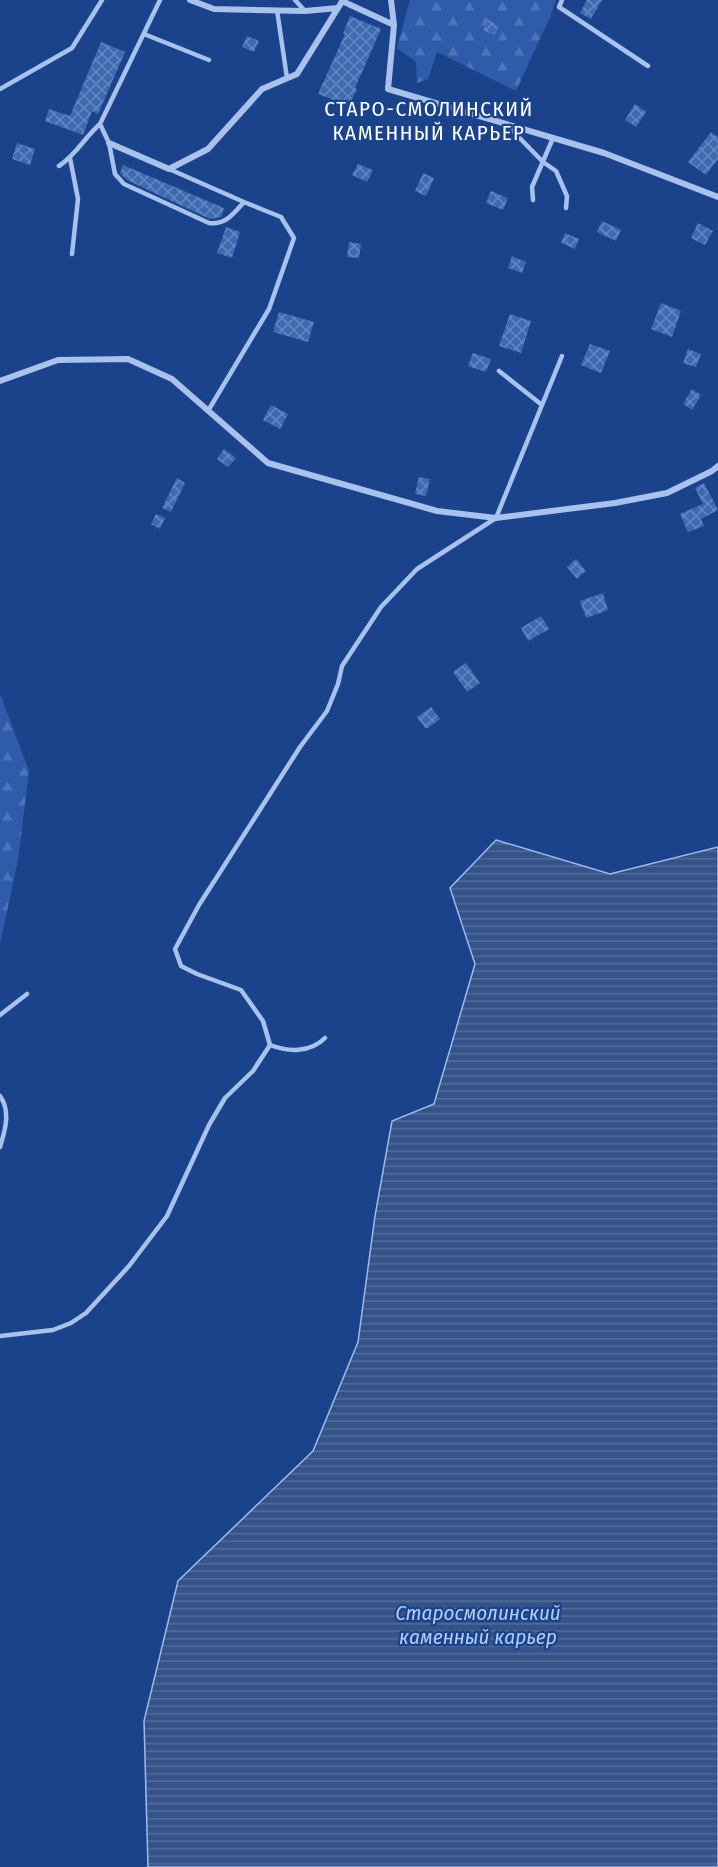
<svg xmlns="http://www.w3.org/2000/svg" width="718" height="1867" viewBox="0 0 718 1867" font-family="'Fira Sans Condensed',sans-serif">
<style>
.forest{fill:url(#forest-firs)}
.water{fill:url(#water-rules);stroke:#9bbbef;stroke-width:1.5}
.building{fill:url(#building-cross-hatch)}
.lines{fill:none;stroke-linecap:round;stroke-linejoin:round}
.service{stroke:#a8c1ed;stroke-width:4.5}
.minor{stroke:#a8c1ed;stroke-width:6}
.labels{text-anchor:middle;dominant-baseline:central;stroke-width:4.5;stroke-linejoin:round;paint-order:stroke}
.neighbourhood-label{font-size:21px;letter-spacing:1.5px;fill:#fff;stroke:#1b438c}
.water-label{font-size:21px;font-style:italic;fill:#b3ccf4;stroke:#1b438c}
</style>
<defs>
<pattern id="forest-firs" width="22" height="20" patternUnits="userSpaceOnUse" patternTransform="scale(1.5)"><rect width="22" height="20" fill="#2f5caa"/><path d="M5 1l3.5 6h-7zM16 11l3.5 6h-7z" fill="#4e74b7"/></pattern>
<pattern id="water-rules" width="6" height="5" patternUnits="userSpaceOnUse" patternTransform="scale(1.5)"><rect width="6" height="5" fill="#355388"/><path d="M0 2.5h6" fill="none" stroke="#536d9a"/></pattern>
<pattern id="building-cross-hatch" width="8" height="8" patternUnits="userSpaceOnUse" patternTransform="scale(1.5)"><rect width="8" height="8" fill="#3f6ab2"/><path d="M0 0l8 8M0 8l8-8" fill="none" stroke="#6588c1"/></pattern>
</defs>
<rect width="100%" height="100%" fill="#1b438c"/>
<!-- forest -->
<path class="forest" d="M410,0H556L550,17L516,91L437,52L428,79L417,83L416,62L397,48Z
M0,694L29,771L18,860L0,944Z"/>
<!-- water -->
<path class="water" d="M496,840L610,874L718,847V1867H148L144,1721L178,1581L313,1451L358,1342L375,1216L392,1121L434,1104L475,964L450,888Z"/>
<!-- building -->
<path class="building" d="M587,0H602L591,19L580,13Z
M350,16L381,29L355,88L357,89L349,106L318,94L345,34H343Z
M488,20L499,26L494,35L483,30Z
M247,36L259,41L254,52L242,47Z
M101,42L125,52L98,114L92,111L83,135L45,121L49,109L70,116Z
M635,104L646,112L636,127L625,120Z
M711,132L718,137V159L706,175L688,162Z
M17,143L35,149L30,165L12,159Z
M358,164L373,170L367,182L352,175Z
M123,165L224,208L221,217L210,219L127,180L120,173Z
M423,173L434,178L426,196L415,191Z
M491,191L508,198L503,210L486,203Z
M602,221L621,230L616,241L597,232Z
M698,223L713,231L705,245L691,238Z
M226,227L240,232L232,258L217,253Z
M565,233L579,239L575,249L561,243Z
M349,242L361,244L359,258L347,257Z
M512,256L526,262L522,273L508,268Z
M661,303L681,311L672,337L651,329Z
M279,312L314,322L308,342L273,332Z
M510,314L531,321L521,353L499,346Z
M590,344L610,351L601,373L581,365Z
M688,349L701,354L696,367L683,363Z
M473,353L491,359L486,372L468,366Z
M692,389L701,395L692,410L683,404Z
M271,405L288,414L280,429L263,420Z
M224,449L236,458L228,467L217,459Z
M419,477L430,479L426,496L415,494Z
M177,478L185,483L171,512L162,508Z
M704,483L718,510L701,519L704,526L688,532L680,514L703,504L695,488Z
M156,514L165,518L160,529L151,524Z
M576,559L586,571L577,579L567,567Z
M603,593L608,610L586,618L580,601Z
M541,616L549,629L528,641L521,628Z
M466,663L480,683L467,692L453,672Z
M431,707L440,719L426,729L417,717Z"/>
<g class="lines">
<!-- service -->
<path class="service" d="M295,0L305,11
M562,0L559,7L648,66
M277,10L287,78
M144,34L209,60
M0,89L72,48L102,0
M100,124L160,0
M508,126L543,162L556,171L567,196L566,208
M70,158L78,199L72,254
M59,166C76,155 85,137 100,124L109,143L115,174L124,184L209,223C226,225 234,213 244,202L281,217L294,238L269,309L208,411
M169,169L244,202
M533,200L532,187L553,138
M499,371L542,405
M0,1015L27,994
M270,1045C288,1052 310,1053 325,1038
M0,1096C11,1111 5,1131 0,1147
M0,1336L53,1330L71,1323L86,1313L129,1266L167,1216L209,1125L225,1098L253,1071L270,1045L263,1021L241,990L197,974L181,966L175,949L199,905L300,747L327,711L338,684L342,666L381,607L417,569L496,518L562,356"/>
<!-- minor -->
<path class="minor" d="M190,0L214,9L305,11L338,8
M391,0L394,25L388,89L604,153L718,197
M342,1L394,25
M109,143L169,169L208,149L262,89L297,74L343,0
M0,381L58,360L128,359L172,379L268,463L437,511L496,518L615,503L667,493L712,471L718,466"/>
</g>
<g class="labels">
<!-- neighbourhood labels -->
<g class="neighbourhood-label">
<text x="429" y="109">СТАРО-СМОЛИНСКИЙ<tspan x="429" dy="24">КАМЕННЫЙ КАРЬЕР</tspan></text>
</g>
<!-- water labels -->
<g class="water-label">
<text x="478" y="1613">Старосмолинский<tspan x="478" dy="24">каменный карьер</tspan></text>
</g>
</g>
</svg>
